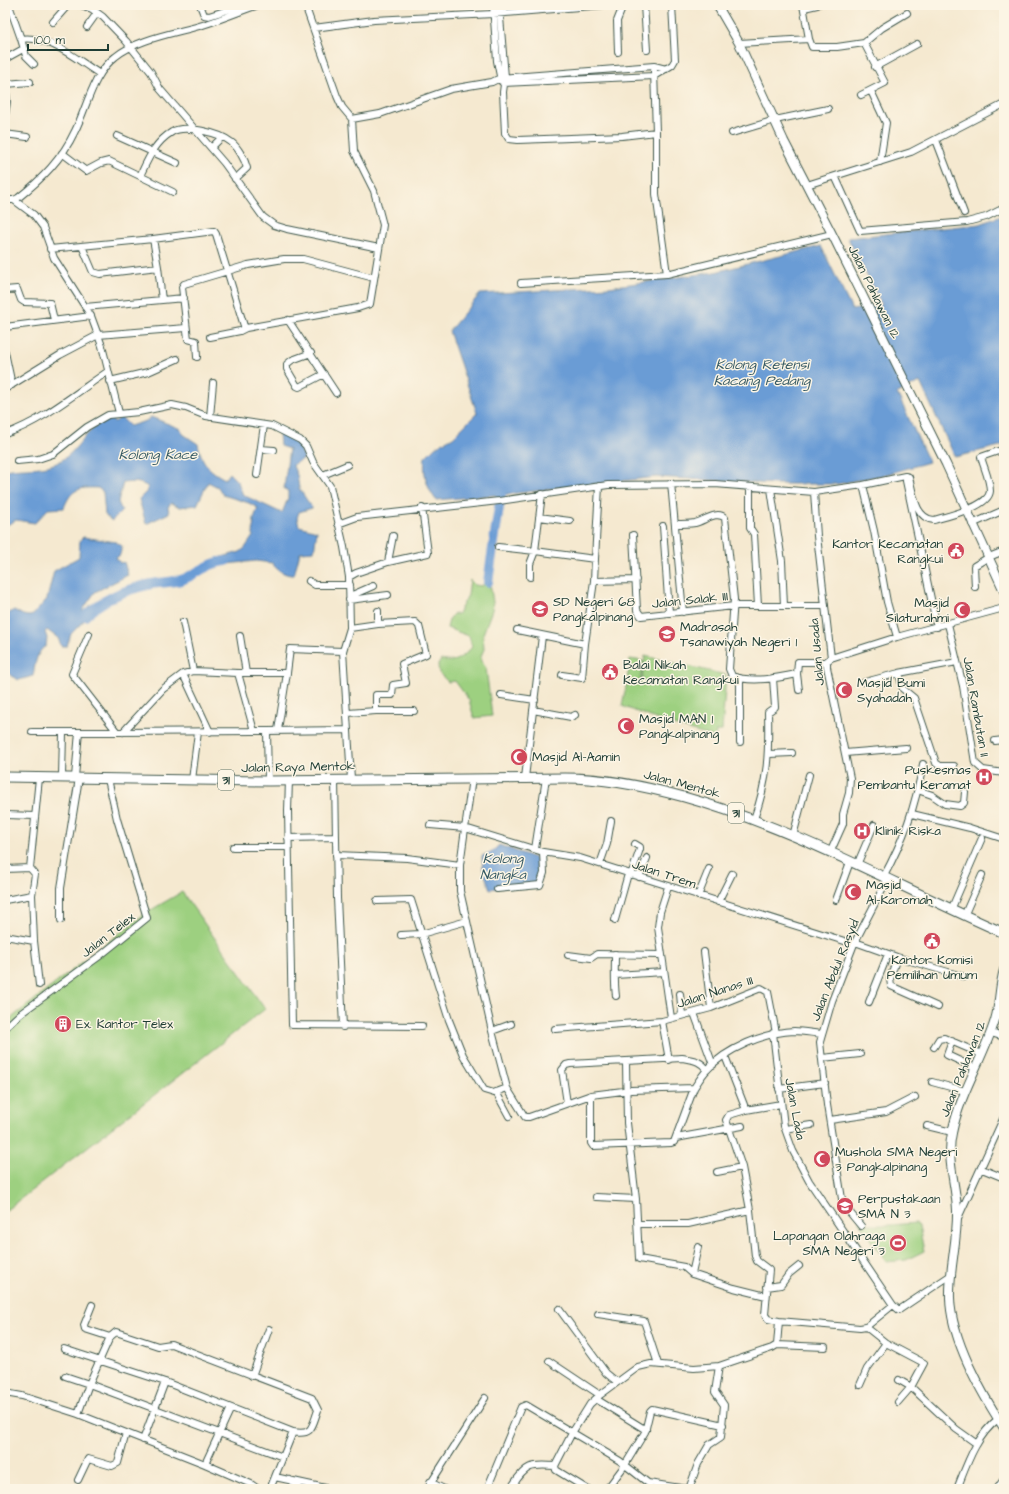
<svg xmlns="http://www.w3.org/2000/svg" width="1009" height="1494" viewBox="0 0 1009 1494" font-family="'Architects Daughter',sans-serif">
<style>
.green{fill:#9dd080;stroke:#5e865a}
.water{fill:#6a9cd5;stroke:#446c84}
.lines{fill:none;stroke-linecap:round;stroke-linejoin:round}
.river{stroke:#6a9cd5;stroke-width:10}
.minor-casing{stroke:#3f574b;stroke-width:8}
.major-casing{stroke:#3f574b;stroke-width:10}
.highway-casing{stroke:#3f574b;stroke-width:11}
.minor{stroke:#fff;stroke-width:6}
.major{stroke:#fff;stroke-width:8}
.highway{stroke:#fff;stroke-width:9}
.labels{text-anchor:middle;dominant-baseline:central;stroke-width:3;stroke-linejoin:round;paint-order:stroke}
.shield{fill:#fcf5e5;stroke:#617469;stroke-width:1}
.shield-label{font-size:12px;font-weight:bold;fill:#1f3d34}
.street-label{font-size:13px;fill:#1f3d34;stroke:#fcf5e5}
.poi-label{font-size:13px;fill:#1f3d34;stroke:#fcf5e5;text-anchor:start}
.water-label{font-size:14px;font-style:italic;fill:#365a64;stroke:#fcf5e5}
</style>
<rect width="100%" height="100%" fill="#fcf5e5"/>
<filter id="ink" filterUnits="userSpaceOnUse"><feTurbulence type="fractalNoise" baseFrequency=".025" numOctaves="2"/><feDisplacementMap in="SourceGraphic" scale="8" xChannelSelector="R" yChannelSelector="G"/><feConvolveMatrix kernelMatrix="1 2 1 2 8 2 1 2 1" color-interpolation-filters="sRGB"/></filter>
<filter id="wash" filterUnits="userSpaceOnUse"><feTurbulence type="fractalNoise" baseFrequency=".012" numOctaves="4" result="noise"/><feDisplacementMap in="SourceGraphic" scale="16" xChannelSelector="R" yChannelSelector="G"/><feGaussianBlur stdDeviation="0.9" result="paint"/><feColorMatrix in="noise" values="0 0 0 0 0 0 0 0 0 0 0 0 0 0 0 0 0 1.4 0 .05"/><feComposite in="paint" operator="in"/></filter>
<g filter="url(#wash)">
<rect width="100%" height="100%" fill="#f5e9d0"/>
<!-- green -->
<path class="green" d="M470,580L475,585L482,586L486,581L490,583L493,602L492,610L483,634L484,649L481,656V661L486,668L492,716L474,718L469,700L455,681L448,682L439,673L438,665L441,660C455,664 463,657 472,647L469,636L447,628L449,620L453,614H458L468,595Z
M645,656L726,675L722,731H716L715,738L661,721L622,706L627,682L641,685Z
M630,659L643,661L640,683L627,680Z
M182,892L265,1009L5,1211V1023L144,914Z
M858,1221L873,1225H891L916,1223L919,1226L924,1251L906,1260L886,1262Z"/>
<!-- water -->
<path class="water" d="M1004,215V445L955,457L920,382L897,393L929,462L884,475L837,484H776L656,477L508,494L436,500C426,487 423,473 425,457L435,447L453,437L477,413L449,331L480,294L609,287L715,272L821,246L852,310L882,305L848,238L980,224Z
M121,417L130,426L146,421L151,417L181,429L183,434L198,444C202,463 208,470 225,479L229,473L238,482L243,495L282,513L288,498V491L284,489L289,449L280,446L279,433L281,431L296,443L305,458L294,464L293,466L297,475L299,488L312,508L299,512L297,518L299,526L317,531L314,551L300,552L294,575C286,576 275,569 272,563L256,561L216,565L211,560L240,552L245,548L253,536L254,518L258,508L249,503L223,495L218,487L208,482L197,505L180,507L171,503L168,507L169,513L146,524L139,499L147,491L148,487C139,481 133,482 123,483L118,502L122,511L112,521L105,515L103,492L98,488C79,487 71,489 64,508L48,509L35,523L16,520L5,526V470C23,466 46,471 62,460C81,448 86,426 111,419L115,422Z
M83,537L116,542L122,546L120,555L116,558L120,563L124,562L128,575L95,592L82,611L85,612L90,605L96,608L71,634L67,646H61L58,638L47,630L45,632L47,638L46,646C36,651 35,666 33,676L19,680L11,676L5,668V616L14,610L23,615L29,616L33,615L47,599L54,571L79,557L80,540Z
M499,845L535,858L538,873L534,883L490,889L483,870L482,856L493,851Z"/>
<g class="lines">
<!-- river -->
<path class="river" d="M488,582L501,494
M85,616C102,600 124,590 147,585C159,582 173,583 184,579C198,573 210,562 226,561"/>
</g>
</g>
<g filter="url(#ink)">
<g class="lines">
<defs>
<path id="minor" d="M9,5L21,39C50,35 77,60 100,74
M81,5L92,9L103,17L126,41L151,72L160,89L224,163L263,217L274,225L287,229L379,248
M200,5L204,15L209,16L243,5
M493,5L497,61L501,81
M499,5L505,77L503,92L505,133L509,139L518,140L622,136L656,132V194L667,274L832,234
M644,5L647,50
M803,5L809,39
M804,8L817,5
M53,22L68,5
M87,27L97,13
M314,28L374,20L493,14L604,5
M21,39L26,56L34,64
M739,43L809,39L812,47H837L864,43L882,28L907,13
M618,52L617,21L621,11V5
M5,59L23,49
M875,67L917,44
M654,71L656,132
M5,82L7,102L5,115
M503,83L654,76L672,65L675,60L672,5
M6,84L30,82
M871,91L886,123L880,162
M861,95L885,83L864,43
M352,119L380,114L451,89L492,82L500,78L654,66L666,69
M732,133L775,120L828,109
M5,134L27,137
M117,136L177,163
M936,140L964,213
M211,148L222,137
M62,153L86,171L101,163L109,161L173,192
M140,176C148,159 155,142 172,132C184,124 220,133 231,142C238,147 245,160 247,168L235,179
M835,176L911,152L1004,104
M807,185L835,176L860,231L967,222L986,217L1004,208
M5,200H14L18,198C42,179 62,159 75,131C87,107 93,74 115,57C138,38 178,33 206,24C224,18 241,11 258,5
M14,200L34,215L43,227L54,258L91,316L102,346L119,413
M82,246L93,272L100,274L158,267L153,239
M50,249L153,239L214,231L216,234L244,326L246,328
M158,267L162,300
M521,283L667,274
M5,290L17,289L21,300L24,302L50,303L54,320
M85,307L184,298
M288,320L336,393
M5,327L91,316
M210,337L240,331L246,328L358,308L370,304L383,225L374,191L354,151L352,119L342,107L337,96L305,5
M5,352L12,385
M311,353L292,360L287,364V369L297,386L299,387L324,374
M197,357L196,341L188,339L182,287L184,284L248,265L284,259H303L374,278
M110,381L148,372L177,359
M5,389L60,355L98,335L186,328
M210,417L213,383
M5,434C41,422 76,393 107,372
M261,449L274,450
M17,461L38,459L53,454L87,427L108,415L139,412L172,405L186,408L206,416L272,426L300,440L306,446L313,462L330,486L344,547L349,577L350,628L343,651L351,779
M257,475L264,425
M323,475L347,465
M906,481L937,627
M671,483L683,612
M863,485L874,531L887,602L897,637
M750,487V528L754,534L758,606
M771,489L782,561L784,606
M814,492L817,536L831,658L827,661V667L850,778L849,793L843,814V824L830,853
M539,517L570,521
M338,524L357,517L499,501L608,485L715,484L814,492L863,485L905,476L909,477C913,492 915,519 934,520C948,516 989,507 990,491C990,480 984,468 981,457L1004,449
M675,524C681,524 688,524 695,523C704,521 717,510 725,518L734,599L729,669L732,676C751,683 778,678 797,674L798,662H827
M972,524L1004,510
M663,526L669,613
M633,535L637,610L641,616L734,606H824
M498,547L535,551L542,494
M595,559L594,581L636,580
M388,562L393,536
M349,577L356,573L388,562L428,553L422,508
M530,577V564L535,551L595,559L599,486
M309,581L315,585H350
M975,587L974,566L989,557L1004,551
M350,596L373,586
M349,600L388,595
M378,611V624
M183,622L193,671
M948,624L963,686L975,763L983,770L1004,773
M517,630L585,644
M89,634L72,674L117,732L254,731
M240,636L246,673
M831,658L897,637L1004,608
M238,673H287L278,730
M287,673L290,649L343,651
M899,673L957,662
M797,674L799,690
M562,675L582,678L585,644L594,581
M740,678V742
M865,682L899,673L903,689L914,698L936,763L940,766H954
M501,695L535,700
M533,710L571,717L575,715
M376,711H414
M348,713L376,711V695H392L393,685L406,683L402,664L426,654L419,626L415,622L378,624L350,628
M32,732H117
M123,732L163,689L183,674
M210,732L183,674L193,671L238,673L254,731H267
M995,741L1004,740
M845,753L906,748
M769,754L792,753
M62,777L63,733
M75,777L79,732
M39,778L30,868L35,874L32,895L34,941L39,985
M472,778L460,865V891L492,1031L507,1088L525,1117H529L591,1095L631,1090L694,1088C698,1082 702,1075 707,1070C725,1049 766,1032 794,1031C803,1031 812,1033 822,1034
M525,778L542,636
M335,779L337,898L343,1027
M192,780L198,732
M289,780L288,811L292,1025L422,1026
M268,781L267,731L348,730
M918,790L932,795L945,804L960,806L964,803L965,792
M912,814L970,828L1004,839
M6,815L35,816
M754,819C768,780 769,753 768,712L775,707L773,678
M430,825L465,828L543,852L580,858L854,944
M793,836L809,775
M288,838L336,837
M233,847H288
M535,849L546,778
M336,855L407,858L460,865
M600,864L607,844L611,821
M857,865L874,825
M5,869L30,868
M631,875L640,849V847L635,844
M639,877L647,858
M883,878C904,839 915,808 923,764
M668,887L660,912L658,927L671,1018
M497,889L540,885L544,873L543,852
M698,896L709,869
M5,900L32,895
M836,900L850,862
M377,901L411,900L449,1020L463,1055L484,1090L494,1093L507,1088
M718,902L732,874
M951,910L982,838
M964,916L982,875
M61,920V888L79,778
M615,920L628,874
M401,935L421,934L467,921
M5,936L34,941
M855,942L897,957L965,977
M704,952L711,1008
M615,954C615,969 614,981 616,996
M568,955L591,958L597,954L661,955
M897,957L890,979L891,986L938,1007
M615,975L664,972
M680,994L682,1015
M869,1002L888,954
M694,1013L713,1065
M662,1021L669,1060
M5,1028L20,1014L101,955L147,918L117,819L108,779
M555,1029L662,1021L711,1008L761,988L768,992L776,1033
M492,1031L511,1024
M773,1033L784,1126L793,1151L809,1181L893,1305L899,1310L951,1275
M991,1033L1004,1037
M952,1041L947,1055L975,1068
M934,1047L939,1039L944,1038L981,1054
M725,1056L746,1110L729,1115L726,1120L742,1167L750,1210L755,1256L757,1261L769,1270L765,1315L768,1319L779,1321L860,1328L866,1327L893,1305
M822,1058L860,1054
M626,1062L627,1123L636,1199L639,1259L684,1267L692,1274L734,1288L766,1296
M932,1082L965,1091
M779,1089L825,1083
M496,1092L509,1116
M591,1095V1143L593,1146L671,1143L674,1142L694,1088
M567,1103L562,1070L566,1065L570,1064L682,1058C692,1060 701,1060 707,1070
M746,1110L781,1104
M830,1120L886,1112L915,1097
M927,1126L952,1132
M785,1129L811,1125
M676,1138L742,1126
M982,1169L1004,1178
M717,1172L742,1167
M596,1197L636,1199
M958,1218L1004,1117
M638,1224H688L750,1210
M861,1226L847,1209L842,1199L827,1105L820,1042L832,1001L854,944L887,880
M692,1274L698,1247
M767,1287L781,1285L789,1274L799,1266
M92,1305L84,1325L85,1329L110,1337
M559,1309L606,1373L617,1382
M598,1314L644,1321L658,1364
M866,1327L886,1343L924,1363L911,1387L898,1402
M777,1345L825,1347
M64,1349L165,1382L293,1432
M549,1361L600,1395
M65,1376L89,1384L110,1337L116,1332L158,1346L171,1344L312,1398L318,1410C312,1426 313,1436 293,1432L270,1489
M252,1376L269,1329
M899,1380L911,1387L956,1429L977,1444
M860,1385L867,1369L886,1343
M5,1393L22,1396L78,1414L205,1464L251,1484L258,1489
M596,1399L646,1430
M78,1414L89,1384L283,1457
M143,1440L165,1382
M205,1464L231,1408
M275,1477L330,1489
M78,1480L88,1459L112,1466L118,1463L126,1433
M290,1480L299,1489
M430,1482L444,1489
M513,1485C526,1465 531,1464 555,1466
M427,1489L485,1398
M487,1489L521,1407L526,1405L620,1461L648,1483L687,1489
M587,1489L556,1470L555,1466L572,1433L590,1404L600,1395L638,1367L651,1364L694,1368L719,1366L772,1348L777,1345L779,1321
M607,1489L625,1465L645,1432L650,1411L652,1409L723,1425
M689,1489L698,1464L709,1445L721,1437L724,1405L715,1392L719,1366
M957,1489C967,1464 976,1436 998,1419
M997,1489L1004,1479"/>
<path id="major" d="M717,5L739,43L784,141L832,234L946,464L1004,591
M1004,970C999,986 1000,1004 995,1020C983,1059 960,1093 952,1133C946,1159 956,1184 957,1210C958,1240 949,1268 950,1298C951,1339 982,1394 1004,1428"/>
<path id="highway" d="M5,777L268,781L565,778C606,778 644,786 684,797C796,828 898,887 1004,933"/>
</defs>
<!-- minor casing -->
<use href="#minor" class="minor-casing"/>
<!-- major casing -->
<use href="#major" class="major-casing"/>
<!-- highway casing -->
<use href="#highway" class="highway-casing"/>
<!-- minor -->
<use href="#minor" class="minor"/>
<!-- major -->
<use href="#major" class="major"/>
<!-- highway -->
<use href="#highway" class="highway"/>
</g>
</g>
<!-- icons -->
<defs>
<symbol id="civic-disc" viewBox="-11 -11 22 22"><circle r="9.5" fill="#d1495b" stroke="#fcf5e5"/><path d="M-.6-6.5H3V-4.5H.6V-3L4-1V1h2V6H-6V1h2V-1L-.6-3ZM-1.2 2.5V6h2.4V2.5Z" fill="#fff"/></symbol>
<symbol id="school-disc" viewBox="-11 -11 22 22"><circle r="9.5" fill="#d1495b" stroke="#fcf5e5"/><path d="M0-5L7-2L0 1L-7-2ZM-4 1L0 2.5L4 1V4Q0 6-4 4Z" fill="#fff"/></symbol>
<symbol id="mosque-disc" viewBox="-11 -11 22 22"><circle r="9.5" fill="#d1495b" stroke="#fcf5e5"/><path d="M3.5-4.9A6 6 0 1 0 3.5 4.9A5 5 0 1 1 3.5-4.9Z" fill="#fff"/></symbol>
<symbol id="hospital-disc" viewBox="-11 -11 22 22"><circle r="9.5" fill="#d1495b" stroke="#fcf5e5"/><path d="M-5-5h3v3.5h4V-5h3V5h-3V1.5h-4V5h-3Z" fill="#fff"/></symbol>
<symbol id="building-disc" viewBox="-11 -11 22 22"><circle r="9.5" fill="#d1495b" stroke="#fcf5e5"/><path d="M-4-6H4V6H1V3H-1V6H-4ZM-2.5-4.3h1.7v1.8h-1.7ZM.8-4.3h1.7v1.8H.8ZM-2.5-1h1.7V.8h-1.7ZM.8-1h1.7V.8H.8Z" fill="#fff"/></symbol>
<symbol id="stadium-disc" viewBox="-11 -11 22 22"><circle r="9.5" fill="#d1495b" stroke="#fcf5e5"/><path d="M0-5a6.5 5 0 1 0 0 10a6.5 5 0 1 0 0-10ZM-3.5-1.8h7v3.6h-7Z" fill="#fff"/></symbol>
</defs>
<g fill-rule="evenodd">
<use href="#civic-disc" x="946" y="541" width="20" height="20"/>
<use href="#school-disc" x="530" y="599" width="20" height="20"/>
<use href="#mosque-disc" x="952" y="600" width="20" height="20"/>
<use href="#school-disc" x="657" y="624" width="20" height="20"/>
<use href="#civic-disc" x="600" y="662" width="20" height="20"/>
<use href="#mosque-disc" x="834" y="680" width="20" height="20"/>
<use href="#mosque-disc" x="616" y="716" width="20" height="20"/>
<use href="#mosque-disc" x="509" y="747" width="20" height="20"/>
<use href="#hospital-disc" x="974" y="767" width="20" height="20"/>
<use href="#hospital-disc" x="852" y="821" width="20" height="20"/>
<use href="#mosque-disc" x="843" y="882" width="20" height="20"/>
<use href="#civic-disc" x="922" y="931" width="20" height="20"/>
<use href="#building-disc" x="53" y="1014" width="20" height="20"/>
<use href="#mosque-disc" x="812" y="1149" width="20" height="20"/>
<use href="#school-disc" x="835" y="1196" width="20" height="20"/>
<use href="#stadium-disc" x="888" y="1233" width="20" height="20"/>
</g>
<g class="labels">
<!-- shield labels -->
<g class="shield">
<rect x="218" y="770" width="16" height="20" rx="3"/>
<rect x="728" y="803" width="16" height="20" rx="3"/>
</g>
<g class="shield-label">
<text x="226" y="780">31</text>
<text x="736" y="813">31</text>
</g>
<!-- street labels -->
<g class="street-label">
<text transform="translate(874 292) rotate(64)">Jalan Pahlawan 12</text>
<text transform="translate(690 600) rotate(-6)">Jalan Salak III</text>
<text transform="translate(817 652) rotate(-95)">Jalan Usada</text>
<text transform="translate(976 707) rotate(80)">Jalan Rambutan II</text>
<text transform="translate(298 767) rotate(-1)">Jalan Raya Mentok</text>
<text transform="translate(682 784) rotate(15)">Jalan Mentok</text>
<text transform="translate(664 874) rotate(18)">Jalan Trem</text>
<text transform="translate(108 935) rotate(-38)">Jalan Telex</text>
<text transform="translate(835 970) rotate(-68)">Jalan Abdul Rasyid</text>
<text transform="translate(715 992) rotate(-18)">Jalan Nanas III</text>
<text transform="translate(963 1069) rotate(-68)">Jalan Pahlawan 12</text>
<text transform="translate(795 1109) rotate(79)">Jalan Lada</text>
</g>
<!-- poi labels -->
<g class="poi-label">
<text x="943" y="544" text-anchor="end">Kantor Kecamatan<tspan x="943" dy="15">Rangkui</tspan></text>
<text x="553" y="602">SD Negeri 68<tspan x="553" dy="15">Pangkalpinang</tspan></text>
<text x="949" y="603" text-anchor="end">Masjid<tspan x="949" dy="15">Silaturahmi</tspan></text>
<text x="680" y="627">Madrasah<tspan x="680" dy="15">Tsanawiyah Negeri 1</tspan></text>
<text x="623" y="665">Balai Nikah<tspan x="623" dy="15">Kecamatan Rangkui</tspan></text>
<text x="857" y="683">Masjid Bumi<tspan x="857" dy="15">Syahadah</tspan></text>
<text x="639" y="719">Masjid MAN 1<tspan x="639" dy="15">Pangkalpinang</tspan></text>
<text x="532" y="757">Masjid Al-Aamin</text>
<text x="971" y="770" text-anchor="end">Puskesmas<tspan x="971" dy="15">Pembantu Keramat</tspan></text>
<text x="875" y="831">Klinik Riska</text>
<text x="866" y="885">Masjid<tspan x="866" dy="15">Al-Karomah</tspan></text>
<text x="932" y="960" text-anchor="middle">Kantor Komisi<tspan x="932" dy="15">Pemilihan Umum</tspan></text>
<text x="76" y="1024">Ex. Kantor Telex</text>
<text x="835" y="1152">Mushola SMA Negeri<tspan x="835" dy="15">3 Pangkalpinang</tspan></text>
<text x="858" y="1199">Perpustakaan<tspan x="858" dy="15">SMA N 3</tspan></text>
<text x="885" y="1236" text-anchor="end">Lapangan Olahraga<tspan x="885" dy="15">SMA Negeri 3</tspan></text>
</g>
<!-- water labels -->
<g class="water-label">
<text x="762" y="365">Kolong Retensi<tspan x="762" dy="16">Kacang Pedang</tspan></text>
<text x="158" y="455">Kolong Kace</text>
<text x="503" y="859">Kolong<tspan x="503" dy="16">Nangka</tspan></text>
</g>
</g>
<!-- margin -->
<rect width="1009" height="1494" fill="none" stroke="#fcf5e5" stroke-width="20"/>
<!-- scale -->
<path d="M28 44v6h80v-6" fill="none" stroke="#1f3d34" stroke-width="2"/>
<text x="34" y="44" font-size="12" fill="#1f3d34" stroke="#fcf5e5" stroke-width="3" paint-order="stroke">100 m</text>
</svg>
